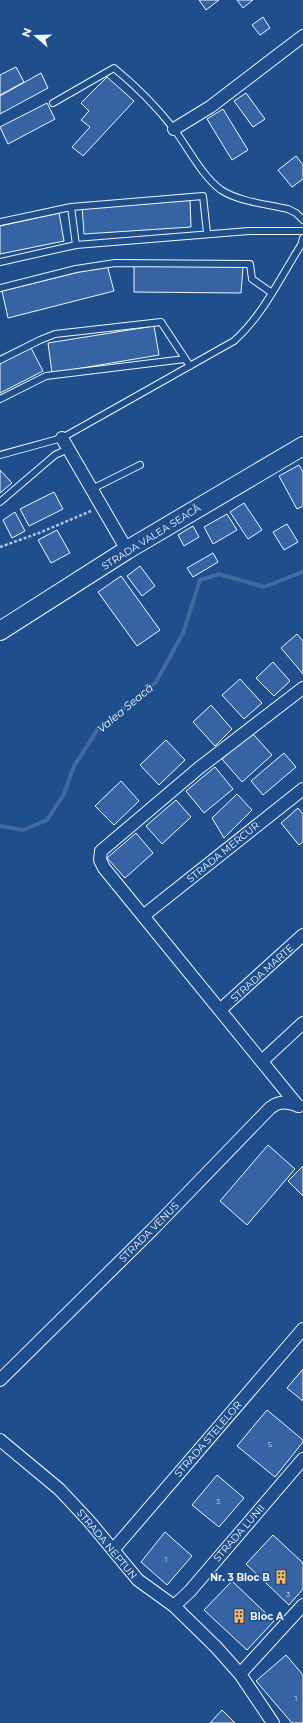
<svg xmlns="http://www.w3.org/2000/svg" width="303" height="1723" viewBox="0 0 303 1723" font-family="Montserrat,sans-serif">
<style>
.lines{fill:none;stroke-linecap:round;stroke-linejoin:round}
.stream{stroke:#446ba0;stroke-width:4}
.building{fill:#3563a3;stroke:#f2f6ff}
.service-casing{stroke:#f2f6ff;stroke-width:8}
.minor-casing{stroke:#f2f6ff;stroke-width:14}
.secondary-casing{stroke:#f2f6ff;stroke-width:20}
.path{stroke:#b3c4dc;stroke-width:2.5;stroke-dasharray:3 2;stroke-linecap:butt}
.service{stroke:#1f4e8c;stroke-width:6}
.minor{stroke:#1f4e8c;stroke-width:12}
.secondary{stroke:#1f4e8c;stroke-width:18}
.labels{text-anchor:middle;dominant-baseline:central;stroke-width:3;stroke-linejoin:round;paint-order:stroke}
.number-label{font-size:8px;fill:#c3d1e8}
.street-label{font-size:10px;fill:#f2f6ff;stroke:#1f4e8c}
.poi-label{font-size:10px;font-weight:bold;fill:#f2f6ff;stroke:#1f4e8c;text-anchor:end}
.water-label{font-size:11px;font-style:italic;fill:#f2f6ff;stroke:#1f4e8c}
</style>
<rect width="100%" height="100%" fill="#1f4e8c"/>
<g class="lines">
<!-- stream -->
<path class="stream" d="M0,826L23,830L47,820L64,794L74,766L98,729L156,682L183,633L200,580L219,574L264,587L300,573L303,571"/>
</g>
<!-- building -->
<path class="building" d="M199,0H219L206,10Z
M237,0H253L243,8Z
M263,17L270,28L260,35L252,25Z
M16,67L24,82L0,95V75Z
M41,73L48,88L0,114V96Z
M107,77L134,101L83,156L72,147L90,127L81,120L89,111L81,103Z
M246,93L265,119L253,127L234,101Z
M47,103L55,119L8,144L0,127Z
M223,109L248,150L232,160L207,119Z
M296,156L303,165V179L292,187L278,170Z
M190,199L191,227L84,234L82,206Z
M59,213L64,241L0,254V226Z
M134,263L243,267L241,293L134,292Z
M107,265L114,291L8,318L2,291Z
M154,326L159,355L52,373L48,343Z
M30,346L43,371L0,393V362Z
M299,465L303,472V506L297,509L279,476Z
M0,470L12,483L0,493Z
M54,492L63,509L29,526L20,509Z
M244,503L262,530L248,539L230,512Z
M15,512L25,531L12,538L3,520Z
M227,514L237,530L213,544L204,527Z
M287,524L298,542L284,550L273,532Z
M193,526L199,537L184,546L178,535Z
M57,530L70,553L51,563L38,540Z
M213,553L218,562L193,577L187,568Z
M140,566L155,586L142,596L127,576Z
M121,576L160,630L137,646L98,592Z
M297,634L303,641V674L281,648Z
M273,662L290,681L274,696L256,678Z
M240,679L262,703L244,719L222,695Z
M211,705L232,729L215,746L193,722Z
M252,733L272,755L242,782L222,759Z
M166,740L185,760L159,785L140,765Z
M284,753L296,767L263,795L251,781Z
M215,767L233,789L204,813L186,791Z
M121,781L139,801L114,825L95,806Z
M237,794L252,810L224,838L212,818Z
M176,800L191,817L162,844L146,826Z
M298,808L303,814V842L299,845L281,823Z
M136,833L153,853L125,878L107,858Z
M268,1145L295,1169L247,1225L220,1201Z
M303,1166V1196L288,1181Z
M303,1369V1401L287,1388Z
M267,1410L303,1440V1442L275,1477L237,1446Z
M217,1475L244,1498L219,1527L192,1505Z
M165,1532L192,1556L167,1585L141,1562Z
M273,1535L303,1563V1589L289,1605L246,1564Z
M232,1581L274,1621L247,1650L204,1610Z
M286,1655L303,1675V1723H292L256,1681Z
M222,1710L235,1723H210Z"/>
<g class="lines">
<defs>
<path id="service" d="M53,103L114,68C136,86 156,106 174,129C188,148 202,176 221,190C240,202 266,204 288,209L296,213L303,220
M71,207L76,245
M0,222L71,207L203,196L207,233
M0,262L76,245L249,231H303
M0,288L76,269L115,263L250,264L252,279L272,293
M0,360L40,340L55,334L161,322L190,366
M0,399L46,376L185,359
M0,455L62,438L234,341C263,315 280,278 301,245L303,238
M92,489L140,465
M0,502L55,455L68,449"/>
<path id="minor" d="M174,129L210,107L303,36
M62,438L127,550
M143,916L303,789
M220,1010L303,935
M262,1061L303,1023
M298,1106L104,868L100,860L101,851L199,768L303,688
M0,1380L153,1229L270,1108C280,1100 288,1102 299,1106
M0,1440L59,1489L89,1521L138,1580L174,1606L216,1647L240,1674L273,1723
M113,1550L303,1329
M174,1606L190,1591L303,1459
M240,1674L303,1605"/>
<path id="secondary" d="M0,631L127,550L303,446"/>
</defs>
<!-- service casing -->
<use href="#service" class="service-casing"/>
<!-- minor casing -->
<use href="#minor" class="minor-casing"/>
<!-- secondary casing -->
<use href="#secondary" class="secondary-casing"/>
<!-- path -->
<path class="path" d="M0,547L39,533L91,511"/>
<!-- service -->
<use href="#service" class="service"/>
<!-- minor -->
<use href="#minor" class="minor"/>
<!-- secondary -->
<use href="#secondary" class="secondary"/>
</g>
<!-- icons -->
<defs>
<symbol id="building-bare" viewBox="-9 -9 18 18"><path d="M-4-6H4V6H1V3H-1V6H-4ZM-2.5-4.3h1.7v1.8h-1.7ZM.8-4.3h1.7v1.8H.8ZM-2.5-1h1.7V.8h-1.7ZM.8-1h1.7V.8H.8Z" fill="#ffb74d" stroke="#1f4e8c" stroke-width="2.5" paint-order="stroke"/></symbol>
</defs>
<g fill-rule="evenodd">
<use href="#building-bare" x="271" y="1567" width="20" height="20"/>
<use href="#building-bare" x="229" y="1606" width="20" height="20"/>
</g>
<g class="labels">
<!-- number labels -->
<g class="number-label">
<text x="270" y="1444">5</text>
<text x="218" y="1501">3</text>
<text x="166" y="1559">1</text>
<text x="288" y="1594">3</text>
<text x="296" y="1698">1</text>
</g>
<!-- street labels -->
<g class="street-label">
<text transform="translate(151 537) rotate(-32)">STRADA VALEA SEACĂ</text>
<text transform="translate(223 852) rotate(-39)">STRADA MERCUR</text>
<text transform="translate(262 973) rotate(-42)">STRADA MARTE</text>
<text transform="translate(149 1232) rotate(-45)">STRADA VENUS</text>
<text transform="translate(208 1439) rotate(-49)">STRADA STELELOR</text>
<text transform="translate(239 1533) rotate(-49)">STRADA LUNII</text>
<text transform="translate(107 1544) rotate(50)">STRADA NEPTUN</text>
</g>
<!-- poi labels -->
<g class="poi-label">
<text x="270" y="1577">Nr. 3 Bloc B</text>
<text x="250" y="1616" text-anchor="start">Bloc A</text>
</g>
<!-- water labels -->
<g class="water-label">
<text transform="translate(125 708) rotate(-40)">Valea Seacă</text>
</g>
</g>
<!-- north arrow -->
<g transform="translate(36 36) rotate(290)" stroke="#1f4e8c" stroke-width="3" paint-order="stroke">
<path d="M0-3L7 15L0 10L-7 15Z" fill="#f2f6ff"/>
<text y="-6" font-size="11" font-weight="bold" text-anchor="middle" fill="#f2f6ff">N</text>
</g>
</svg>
